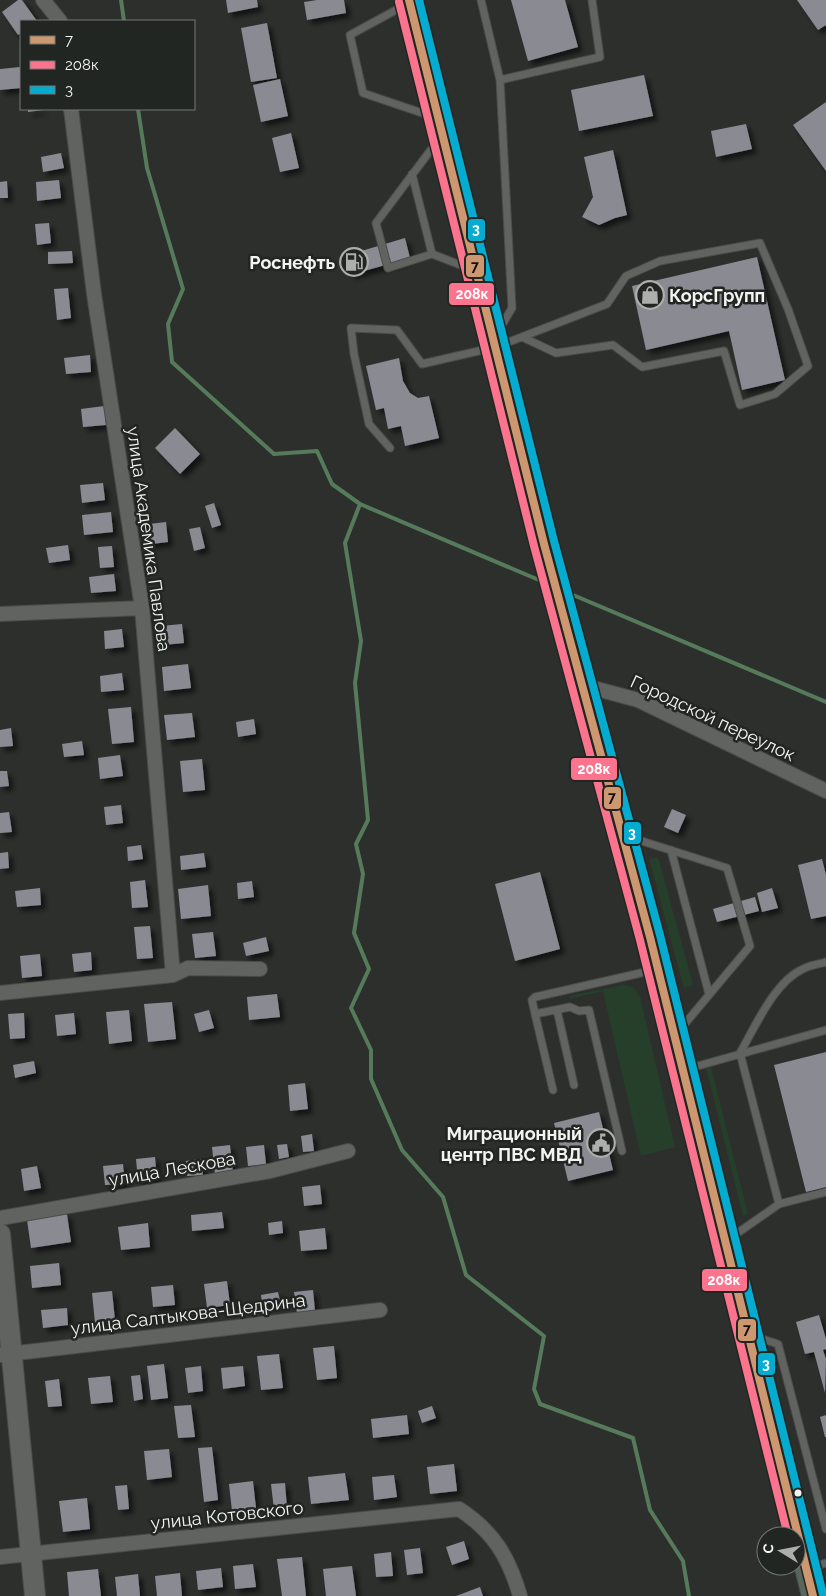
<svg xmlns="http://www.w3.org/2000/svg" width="826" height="1596" viewBox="0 0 826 1596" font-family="Raleway,sans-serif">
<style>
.green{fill:#263f2a}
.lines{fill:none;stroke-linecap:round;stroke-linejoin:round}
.stream{stroke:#567b5b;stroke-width:4}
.building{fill:#8a8a93;filter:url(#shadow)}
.lane-casing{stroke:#4a4c4a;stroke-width:9}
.street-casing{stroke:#4a4c4a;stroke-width:16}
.secondary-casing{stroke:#4a4c4a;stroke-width:22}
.primary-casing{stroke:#4a4c4a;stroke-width:24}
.lane{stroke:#616361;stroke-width:7}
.street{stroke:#616361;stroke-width:14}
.secondary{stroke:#616361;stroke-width:20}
.primary{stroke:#59665d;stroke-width:22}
.bus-1-casing{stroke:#222623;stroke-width:11}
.bus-2-casing{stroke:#222623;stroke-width:11}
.bus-3-casing{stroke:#222623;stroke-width:11}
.bus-1{stroke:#cd976f;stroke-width:8}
.bus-2{stroke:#fc738d;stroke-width:8}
.bus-3{stroke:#06acd0;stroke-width:8}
.bus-dot{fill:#f1f4f1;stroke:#222623;stroke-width:2}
.labels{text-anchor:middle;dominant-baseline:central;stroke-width:5;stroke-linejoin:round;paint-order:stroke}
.poi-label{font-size:18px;font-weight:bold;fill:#f1f4f1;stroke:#222623;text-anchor:end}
.street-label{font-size:18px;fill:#f1f4f1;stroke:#222623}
.line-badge{stroke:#222623;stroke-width:2}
.badge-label{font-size:14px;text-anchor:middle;font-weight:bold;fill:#fff}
.pale-badge-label{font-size:14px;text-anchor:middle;font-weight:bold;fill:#111}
</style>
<defs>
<filter id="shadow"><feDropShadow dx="4.5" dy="4.5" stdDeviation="2.5" flood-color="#0009"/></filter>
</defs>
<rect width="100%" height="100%" fill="#2d2f2d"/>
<!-- green -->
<path class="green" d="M658,857L693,985L684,988L649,859Z
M623,985L633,987L640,997L675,1147L641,1156L603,991L570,999L569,996Z
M711,1067L748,1214L743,1216L706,1068Z"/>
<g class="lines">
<!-- stream -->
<path class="stream" d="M121,0L124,21
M138,109L147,168L183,289L168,324L172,362L274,454L317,451L332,484L360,504L345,543L361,641L355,683L368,820L356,844L363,874L354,933L369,969L351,1008L371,1050V1079L402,1150L443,1197L466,1275L544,1336L534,1389L540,1404L633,1438L650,1510L683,1561L689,1596
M360,504L546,583
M566,592L826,702"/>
</g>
<!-- building -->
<path class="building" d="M18,0H22L37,21H21V33L18,35L2,12Z
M226,0H257L258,7L228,13Z
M317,0H344L346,13L307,20L304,2Z
M511,0H565L578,47L528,61Z
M797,0H826V25L818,30Z
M267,23L277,78L251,82L241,28Z
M20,67L21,88L0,90V69Z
M644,75L653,116L579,131L571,90Z
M280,79L288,116L261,122L253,85Z
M826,102V171L793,125Z
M28,109H43V110L28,112Z
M746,124L752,149L716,157L711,131Z
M291,133L299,168L280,172L272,138Z
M613,150L627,215L615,218L599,225L582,217L593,197L584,157Z
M61,153L64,168L43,172L41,157Z
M59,180L61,198L37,201L36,182Z
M7,181L8,198H0V182Z
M49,223L51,243L37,245L35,224Z
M405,238L410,258L350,275L344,252L357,248L358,252Z
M72,251L73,263L48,264V252Z
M757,257L785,380L742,390L729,331L646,350L632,286Z
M68,288L71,318L57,320L54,289Z
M90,355L91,372L66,374L64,358Z
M399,358L403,381L410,393L418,398L429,396L439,438L405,446L401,426L388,429L384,408L376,410L366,366Z
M104,406L106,425L83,427L81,409Z
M175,428L200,454L180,474L155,448Z
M103,483L105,500L82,503L80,485Z
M214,503L221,525L212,528L205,506Z
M111,512L113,532L84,535L82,515Z
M166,522L168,542L143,545L141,525Z
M200,527L205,548L194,551L189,529Z
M68,545L70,560L49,563L46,548Z
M112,546L114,567L100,568L98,547Z
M114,574L116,591L91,593L89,577Z
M182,624L184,643L163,645L161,626Z
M122,629L124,647L105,649L104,631Z
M188,664L191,688L164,691L162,667Z
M122,673L124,690L101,692L100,676Z
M131,707L134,742L112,744L108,709Z
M192,713L195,737L167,740L164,715Z
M254,719L256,734L238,737L236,722Z
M11,728L13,746L0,747V730Z
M82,741L84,755L64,757L62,744Z
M120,755L123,776L100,779L98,758Z
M202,759L205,790L183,792L180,761Z
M0,771H7L9,786L0,787Z
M121,805L123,823L106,825L104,807Z
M672,809L686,815L678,833L664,827Z
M9,812L12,832L0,833V813Z
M141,845L143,859L128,861L127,847Z
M8,852L9,868L0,869V853Z
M204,853L206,867L181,870L180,856Z
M822,859L826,875V916L811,919L798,865Z
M540,872L560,949L515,961L495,884Z
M145,880L148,907L132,908L130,882Z
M252,881L254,897L238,899L237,883Z
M208,885L211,916L181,919L178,889Z
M40,888L41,905L17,907L15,891Z
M772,888L778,908L762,912L757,893Z
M755,897L759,911L717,922L713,909Z
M150,926L153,958L137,959L134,927Z
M213,932L216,956L195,958L192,934Z
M266,937L269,951L246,956L243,943Z
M91,952L92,970L74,972L72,954Z
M40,954L42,976L22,978L20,956Z
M277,994L280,1017L249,1020L247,997Z
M172,1002L176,1039L148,1042L144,1004Z
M129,1010L132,1041L109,1044L106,1012Z
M209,1010L214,1028L199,1032L194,1014Z
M24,1013L25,1038L10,1039L8,1014Z
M74,1013L76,1034L57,1036L55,1015Z
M826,1052V1187L806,1192L774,1065Z
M34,1061L36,1073L15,1078L13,1065Z
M305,1083L308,1109L290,1111L288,1085Z
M599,1112L613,1170L568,1181L554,1123Z
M312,1134L314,1151L303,1152L301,1136Z
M287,1144L289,1157L279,1159L277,1145Z
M230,1145L233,1173L215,1175L212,1147Z
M264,1145L266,1164L248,1166L246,1147Z
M155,1157L157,1179L138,1181L136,1159Z
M201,1159L203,1175L187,1176L186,1161Z
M123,1164L125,1184L105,1185L103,1166Z
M37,1166L41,1188L24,1191L21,1169Z
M320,1185L322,1204L304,1206L302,1187Z
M222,1212L224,1228L192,1231L191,1215Z
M67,1214L71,1242L31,1248L27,1220Z
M282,1221L283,1233L269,1235L268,1223Z
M148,1223L150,1247L121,1250L118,1227Z
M325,1228L327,1249L301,1251L299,1231Z
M59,1263L61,1285L32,1288L30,1266Z
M227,1281L230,1305L207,1308L204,1284Z
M173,1285L175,1305L153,1307L151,1287Z
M313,1290L315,1311L297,1313L294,1292Z
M112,1291L115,1320L95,1323L92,1293Z
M278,1292L280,1301L262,1304L261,1295Z
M67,1308L68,1325L43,1328L41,1310Z
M819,1315L826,1339V1349L823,1350L826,1359L825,1393L814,1352L805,1354L796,1322Z
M334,1346L337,1378L317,1380L313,1348Z
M279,1354L283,1388L261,1390L257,1356Z
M164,1364L168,1398L151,1400L147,1366Z
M201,1366L203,1391L188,1393L185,1368Z
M243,1366L245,1386L223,1389L221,1368Z
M140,1375L143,1399L134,1401L131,1376Z
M110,1376L113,1402L91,1404L88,1378Z
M59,1379L62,1406L48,1407L45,1381Z
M191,1405L195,1437L178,1438L174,1406Z
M432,1406L436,1418L422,1423L418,1411Z
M407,1415L409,1434L373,1438L371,1419Z
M826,1415V1437H825L820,1417Z
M212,1447L218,1500L204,1502L198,1448Z
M169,1449L172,1477L147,1480L144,1451Z
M454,1464L457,1491L430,1494L427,1467Z
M345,1473L349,1500L311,1504L308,1477Z
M394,1475L397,1497L374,1500L372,1477Z
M253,1481L256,1508L232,1511L229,1484Z
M285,1483L287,1508L274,1510L271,1484Z
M127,1485L129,1509L118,1510L115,1486Z
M87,1498L90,1529L63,1532L59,1501Z
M464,1541L469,1559L452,1565L446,1547Z
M420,1548L423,1573L407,1575L404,1550Z
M391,1552L393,1576L376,1577L374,1554Z
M302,1557L306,1596H282L277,1559Z
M253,1564L256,1587L235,1589L233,1566Z
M352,1566L356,1596H326L323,1569Z
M221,1568L223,1587L198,1590L196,1571Z
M98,1569L101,1596H69L67,1572Z
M180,1573L182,1596H157L155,1576Z
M138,1574L140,1596H117L115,1577Z
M480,1587L483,1596H456Z"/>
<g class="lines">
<defs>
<path id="lane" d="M481,0L500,80L512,308L498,332
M407,4L350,35L363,93L434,117
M500,80L600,57L592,0
M439,139L376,223L388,268L432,254L471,269
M412,174L432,254
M390,448L369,424L354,354L351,328L397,330L422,364L496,347L607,304L626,276L660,261L760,243L788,309L808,366L775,394L740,405L724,351L642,367L613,345L556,353L522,337
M626,836L727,868L750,946L678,1032
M671,850L709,994
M557,1010L574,1085
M535,1014L553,1090
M687,1069L826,1030
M622,1151L589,1010L579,1011L570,1007L535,1014L532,1000L535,997L654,970
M779,1204L740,1053C755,1027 775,981 803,969C810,965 819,964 826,962
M729,1239L779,1204L826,1192
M753,1336L778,1344L826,1529
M809,1568L826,1563"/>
<path id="street" d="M43,0L60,21
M71,109L94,294L142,608L173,975
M0,614L142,608
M582,685L638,700L826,791
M0,993L173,975L188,968L260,969
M0,1218L270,1171L348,1151
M0,1355L380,1310
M0,1557L459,1509C493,1531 509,1557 520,1596"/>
<path id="secondary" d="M0,1234L35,1596"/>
<path id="primary" d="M409,0L544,544L650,937L813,1596"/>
</defs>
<!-- lane casing -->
<use href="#lane" class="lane-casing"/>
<!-- street casing -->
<use href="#street" class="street-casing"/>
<!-- secondary casing -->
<use href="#secondary" class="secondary-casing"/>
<!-- primary casing -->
<use href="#primary" class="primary-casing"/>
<!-- lane -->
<use href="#lane" class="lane"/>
<!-- street -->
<use href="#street" class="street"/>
<!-- secondary -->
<use href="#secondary" class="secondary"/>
<!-- primary -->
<use href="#primary" class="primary"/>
<defs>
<path id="bus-1" d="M409,0L544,544L650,937L813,1596"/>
<path id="bus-2" d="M399,2L534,546L640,940L788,1536"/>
<path id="bus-3" d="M419,0L554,541L660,935L823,1594"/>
</defs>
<!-- bus-1 casing -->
<use href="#bus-1" class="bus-1-casing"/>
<!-- bus-2 casing -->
<use href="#bus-2" class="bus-2-casing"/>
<!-- bus-3 casing -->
<use href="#bus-3" class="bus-3-casing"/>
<!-- bus-1 -->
<use href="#bus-1" class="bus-1"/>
<!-- bus-2 -->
<use href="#bus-2" class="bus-2"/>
<!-- bus-3 -->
<use href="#bus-3" class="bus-3"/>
</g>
<!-- icons -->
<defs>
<symbol id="fuel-ring" viewBox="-11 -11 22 22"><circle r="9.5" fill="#222623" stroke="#acafac" stroke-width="1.5"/><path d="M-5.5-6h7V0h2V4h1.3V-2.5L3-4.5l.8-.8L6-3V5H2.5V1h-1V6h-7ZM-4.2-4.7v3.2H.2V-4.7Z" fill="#acafac"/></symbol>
<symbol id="shop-ring" viewBox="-11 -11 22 22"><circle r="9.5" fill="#222623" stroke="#acafac" stroke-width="1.5"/><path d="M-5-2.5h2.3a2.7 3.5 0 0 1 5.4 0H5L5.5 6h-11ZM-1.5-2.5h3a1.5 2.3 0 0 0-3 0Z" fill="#acafac"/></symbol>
<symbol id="civic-ring" viewBox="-11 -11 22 22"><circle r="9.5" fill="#222623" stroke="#acafac" stroke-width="1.5"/><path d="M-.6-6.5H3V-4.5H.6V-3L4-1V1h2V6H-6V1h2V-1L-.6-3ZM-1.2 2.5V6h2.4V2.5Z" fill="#acafac"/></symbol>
</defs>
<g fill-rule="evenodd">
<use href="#fuel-ring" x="338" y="246" width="32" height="32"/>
<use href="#shop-ring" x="634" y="279" width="32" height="32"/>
<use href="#civic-ring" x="585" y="1127" width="32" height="32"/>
</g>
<!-- markers -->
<circle class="bus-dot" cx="798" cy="1493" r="4.5"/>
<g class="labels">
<!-- poi labels -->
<g class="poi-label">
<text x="335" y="262">Роснефть</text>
<text x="669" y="295" text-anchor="start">КорсГрупп</text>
<text x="582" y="1133">Миграционный<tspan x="582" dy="21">центр ПВС МВД</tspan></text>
</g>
<!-- street labels -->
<g class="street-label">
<text transform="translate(149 539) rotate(82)">улица Академика Павлова</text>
<text transform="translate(713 718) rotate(25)">Городской переулок</text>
<text transform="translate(172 1169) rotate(-10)">улица Лескова</text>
<text transform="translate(188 1314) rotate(-7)">улица Салтыкова-Щедрина</text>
<text transform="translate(227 1515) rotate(-6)">улица Котовского</text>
</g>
</g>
<g class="line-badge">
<rect x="467" y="218" width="19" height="24" rx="5" fill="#06acd0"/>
<rect x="465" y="254" width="20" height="24" rx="5" fill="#cd976f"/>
<rect x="448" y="282" width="47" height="24" rx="5" fill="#fc738d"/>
<rect x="570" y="757" width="48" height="24" rx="5" fill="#fc738d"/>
<rect x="603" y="786" width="19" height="24" rx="5" fill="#cd976f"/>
<rect x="623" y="821" width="19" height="24" rx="5" fill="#06acd0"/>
<rect x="701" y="1268" width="47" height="24" rx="5" fill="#fc738d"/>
<rect x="737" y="1318" width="20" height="24" rx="5" fill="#cd976f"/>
<rect x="757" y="1352" width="19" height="24" rx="5" fill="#06acd0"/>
</g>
<g class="badge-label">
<text x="476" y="234">3</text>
<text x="472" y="299">208к</text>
<text x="594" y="774">208к</text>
<text x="632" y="838">3</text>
<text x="724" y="1285">208к</text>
<text x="766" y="1369">3</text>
</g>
<g class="pale-badge-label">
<text x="475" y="271">7</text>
<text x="612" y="802">7</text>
<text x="747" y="1334">7</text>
</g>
<!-- legend -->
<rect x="20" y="20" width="175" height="90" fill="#222623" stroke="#757875"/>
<rect x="30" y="36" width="25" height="8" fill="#cd976f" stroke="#757875"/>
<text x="65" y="45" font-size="15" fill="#f1f4f1">7</text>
<rect x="30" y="61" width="25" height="8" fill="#fc738d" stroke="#757875"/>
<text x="65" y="70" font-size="15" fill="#f1f4f1">208к</text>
<rect x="30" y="86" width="25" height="8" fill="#06acd0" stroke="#757875"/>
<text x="65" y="95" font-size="15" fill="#f1f4f1">3</text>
<!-- north arrow -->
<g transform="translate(781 1551) rotate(280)"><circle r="24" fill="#222623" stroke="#757875"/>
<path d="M0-4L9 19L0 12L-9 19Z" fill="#acafac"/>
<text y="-8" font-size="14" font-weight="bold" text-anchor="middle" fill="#f1f4f1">С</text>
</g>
</svg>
